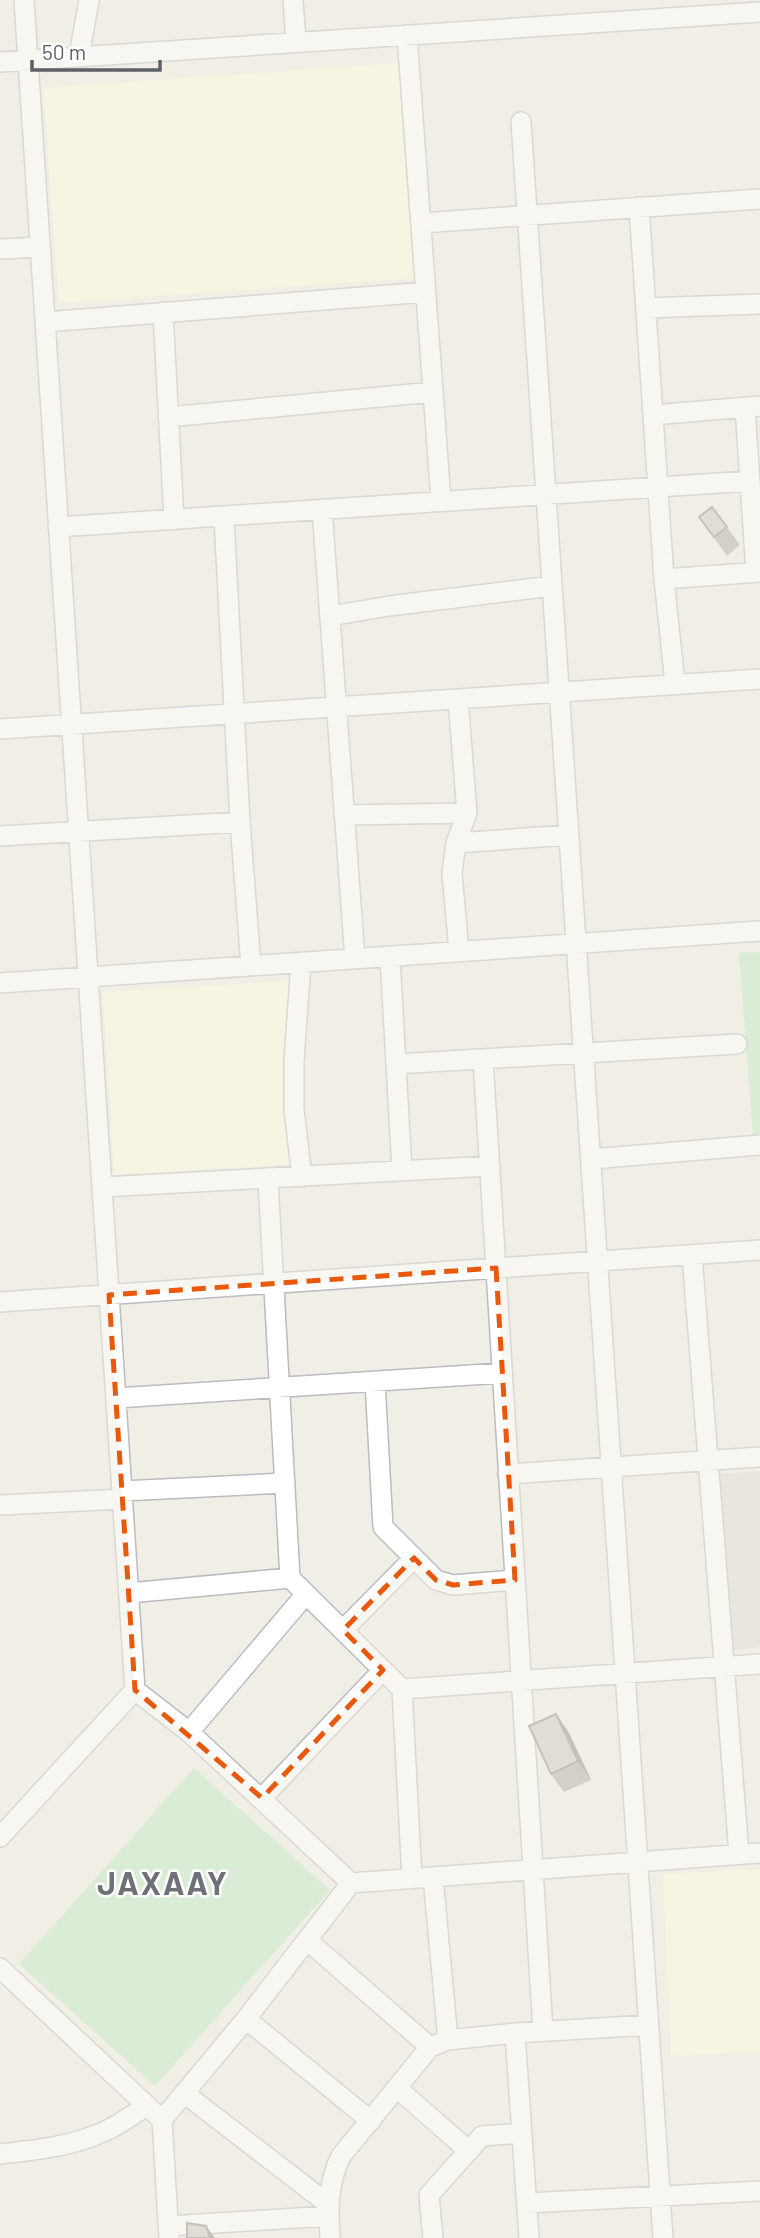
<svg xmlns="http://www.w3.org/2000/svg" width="760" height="2238" viewBox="0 0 760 2238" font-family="Barlow,sans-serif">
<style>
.commercial{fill:#fffadb}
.education{fill:#e0ded3}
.grass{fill:#c0e8c4}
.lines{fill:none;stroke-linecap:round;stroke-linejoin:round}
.minor-casing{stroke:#babcc1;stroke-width:22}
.minor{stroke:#fff;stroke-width:19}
.wall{fill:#afaca7}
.shaded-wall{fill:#8e8c88}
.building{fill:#cbc8c2;stroke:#8e8c88;stroke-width:2}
.marked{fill:none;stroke:#e8590c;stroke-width:5;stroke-dasharray:14 9;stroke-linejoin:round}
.labels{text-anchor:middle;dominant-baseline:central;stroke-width:5;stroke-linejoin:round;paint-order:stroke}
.district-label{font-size:32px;font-weight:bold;letter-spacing:2px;fill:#6e7278;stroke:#fff}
</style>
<rect width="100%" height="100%" fill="#f0eee5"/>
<!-- commercial -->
<path class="commercial" d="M399,63L415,278L59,303L43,88Z
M295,981L307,1163L114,1175L103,992Z
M760,1869V2052L671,2056L663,1874Z"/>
<!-- education -->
<path class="education" d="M760,1471V1647L730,1650L717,1474Z"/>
<!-- grass -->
<path class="grass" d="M760,952V1137H753L739,953Z
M194,1768L330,1890L155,2086L19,1964Z"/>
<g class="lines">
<defs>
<path id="minor" d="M293,0L296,42
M407,35L441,501
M79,56L89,0
M0,62L760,12
M521,122L663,2238
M639,207L664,579L675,684
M421,223L760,199
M0,249L40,247
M646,308L760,304
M163,312L174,520
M45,322L426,292
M745,407L756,572
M653,415L760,406
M168,417L433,392
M322,509L355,959
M224,518L240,822L251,966
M58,527L749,481
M664,579L760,572
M330,616L389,606L552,586
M458,699L467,813L456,843L452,873L459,952
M0,729L760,679
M344,815L467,813
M0,836L240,822
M456,843L569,835
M390,957L402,1171
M301,962L294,1060V1110L302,1177
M0,983L760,931
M483,1059L543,2031
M396,1064L737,1044
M591,1159L760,1145
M268,1180L290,1578L402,1689L412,1879
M102,1187L490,1166
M692,1255L739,1854
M0,1302L760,1250
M375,1382L383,1527L436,1580L453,1585L515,1580
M116,1398L502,1373
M508,1474L760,1457
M122,1491L285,1483
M0,1505L123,1499
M129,1593L290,1578
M343,1630L414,1558
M402,1689L760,1664
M135,1690L189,1732L351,1883L760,1853
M189,1732L306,1594
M262,1798L383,1670
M0,1837L135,1690L24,0
M433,1877L448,2040
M308,1941L430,2047
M0,1968L162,2120
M246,2019L371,2121
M515,2033L529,2238
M397,2088L469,2151
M184,2093L328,2204
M0,2154C35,2150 70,2147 103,2132C118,2126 132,2115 146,2106
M527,2203L760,2191
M169,2226L328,2216
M169,2238L162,2120L246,2019L351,1883
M330,2238C328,2209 328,2182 341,2156L430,2047L448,2040L515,2033L649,2025
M433,2238L429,2195L482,2136L522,2133"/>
</defs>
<!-- minor casing -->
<use href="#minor" class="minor-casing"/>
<!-- minor -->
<use href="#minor" class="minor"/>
</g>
<!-- wall -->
<path class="wall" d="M699,517L727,527L740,545L727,556Z
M556,1714L569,1733L591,1780L564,1792L551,1774Z"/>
<!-- shaded-wall -->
<path class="shaded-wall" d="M556,1714L569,1733L591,1780L578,1761Z
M206,2226L215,2238H210Z"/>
<!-- building -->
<path class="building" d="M712,507L727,527L714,537L699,517Z
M556,1714L578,1761L551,1774L529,1726Z
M187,2223L206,2226L210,2238H187Z"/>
<!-- marked area -->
<path d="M0 0H760V2238H0ZM496,1268L515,1580L453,1585L436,1580L414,1558L343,1630L383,1670L262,1798L135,1690L109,1295Z" fill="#f0eee5" fill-opacity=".55" fill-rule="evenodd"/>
<path class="marked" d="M496,1268L515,1580L453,1585L436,1580L414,1558L343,1630L383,1670L262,1798L135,1690L109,1295Z"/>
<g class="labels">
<!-- district labels -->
<g class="district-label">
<text x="163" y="1882">JAXAAY</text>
</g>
</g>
<!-- scale -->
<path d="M32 60v10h128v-10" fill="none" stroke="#5d6066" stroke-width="3.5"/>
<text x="42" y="60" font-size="21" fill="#5d6066" stroke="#ffffff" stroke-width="5" paint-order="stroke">50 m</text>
</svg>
